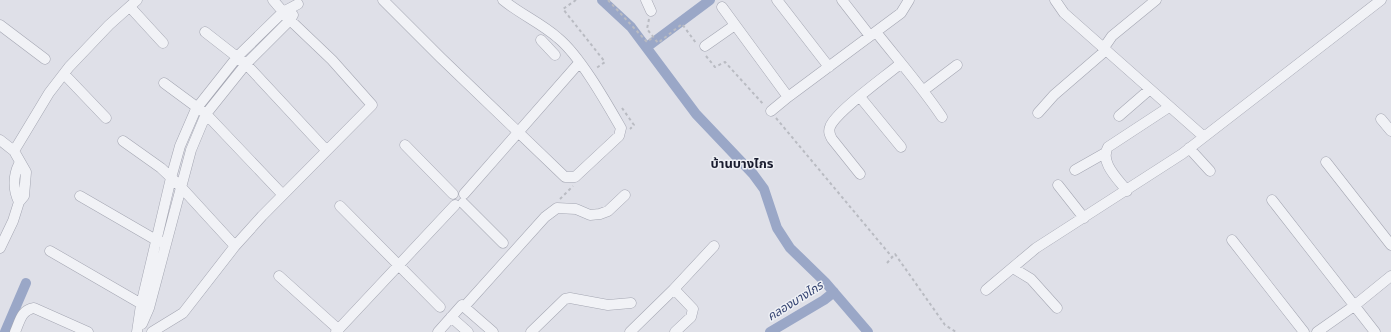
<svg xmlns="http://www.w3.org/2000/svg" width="1391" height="332" viewBox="0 0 1391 332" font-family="'Public Sans','Noto Sans Thai',sans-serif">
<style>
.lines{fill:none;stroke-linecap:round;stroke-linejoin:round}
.canal{stroke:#9aa7c7;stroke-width:10}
.minor-casing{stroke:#a4a6b2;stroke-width:11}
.path{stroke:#b9bbc2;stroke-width:2;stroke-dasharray:3 3;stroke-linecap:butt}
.minor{stroke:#f1f2f6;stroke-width:10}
.labels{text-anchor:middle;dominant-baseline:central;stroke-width:3;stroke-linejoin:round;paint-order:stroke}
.water-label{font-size:12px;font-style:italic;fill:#344371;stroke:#eef0f5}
.quarter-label{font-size:13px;font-weight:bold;fill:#1a1d2f;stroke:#eef0f5}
</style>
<rect width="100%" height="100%" fill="#dfe0e8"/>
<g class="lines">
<!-- canal -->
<path class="canal" d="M602,0L631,27L696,114L753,174L764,189L777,228L790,248L825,282L868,332
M647,47L710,0
M5,332L26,283
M770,332L824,300L834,292"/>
<defs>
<path id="minor" d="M383,0L441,58L565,177H575L619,136L621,128C606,102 580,56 558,38C541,23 520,14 503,0
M646,0L651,11
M777,0L829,67
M842,0L870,36
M1055,0L1064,13L1203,136
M130,7L163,43
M722,7L788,97L901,13L909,0
M0,25L45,59
M205,32L246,64L326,150
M876,32C898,60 922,87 942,117
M541,40L555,55
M705,46L735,25
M1103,49L1112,36L1156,0
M64,74L106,118
M164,83L206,114L282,194
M924,90L957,65
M860,97L901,147
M771,111L788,97
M1038,113L1054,95L1105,51
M1119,116L1149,90
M1381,119L1391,131
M0,140L14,151L26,172L24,196L19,202L13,221L0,248
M123,141L161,168L180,186L235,246
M405,145L453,194
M1189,148L1210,171
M14,151L49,93L69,67L109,25L137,0
M1326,162L1391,245
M1075,170L1105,153
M860,174L832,139C830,135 828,132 830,127C835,112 886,76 900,64
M1058,185L1084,218
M1127,191C1118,179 1099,162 1108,147L1169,107
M464,194L579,63
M80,196L156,240L162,242
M1272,200L1375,332
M19,202C13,190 13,176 19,164
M463,203L503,243
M340,206L440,307
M1232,240L1304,332
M50,251L145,306
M1013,268L1031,279L1057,308
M279,276L338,329
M674,289L714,246
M986,290L1036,248L1182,154L1381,0
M464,307L545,217L557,208L576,209L590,215L600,214L608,211L625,195
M451,317L468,332
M142,324L149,308L191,150L206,114L246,64L290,20L293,15
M15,332C20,321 21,310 34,308L88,332
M137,332L141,305L171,178L180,146L196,109L238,56L283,12L298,4
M152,332L183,313L235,246L262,216L372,105L332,60L290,20L273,0
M336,332L455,205
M438,332L462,305L493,332
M531,332L565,299L570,298L608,305L631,303
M630,332L674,289L693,309L691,317L675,332
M1317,332L1354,306L1391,276"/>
</defs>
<!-- minor casing -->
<use href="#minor" class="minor-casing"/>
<!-- path -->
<path class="path" d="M576,0L563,9L605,62L595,69
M608,0L647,42L653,37
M649,19L647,29L658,43L682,24L696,43
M706,56L715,67L725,62L764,105
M622,108L634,125L630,129
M776,118L892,257
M560,199L573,186
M887,263L895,254L945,325L956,332"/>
<!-- minor -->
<use href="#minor" class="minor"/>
</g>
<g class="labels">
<!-- water labels -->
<g class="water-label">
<text transform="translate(795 301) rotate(-32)">คลองบางไกร</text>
</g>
<!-- quarter labels -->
<g class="quarter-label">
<text x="742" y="163">บ้านบางไกร</text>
</g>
</g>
</svg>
